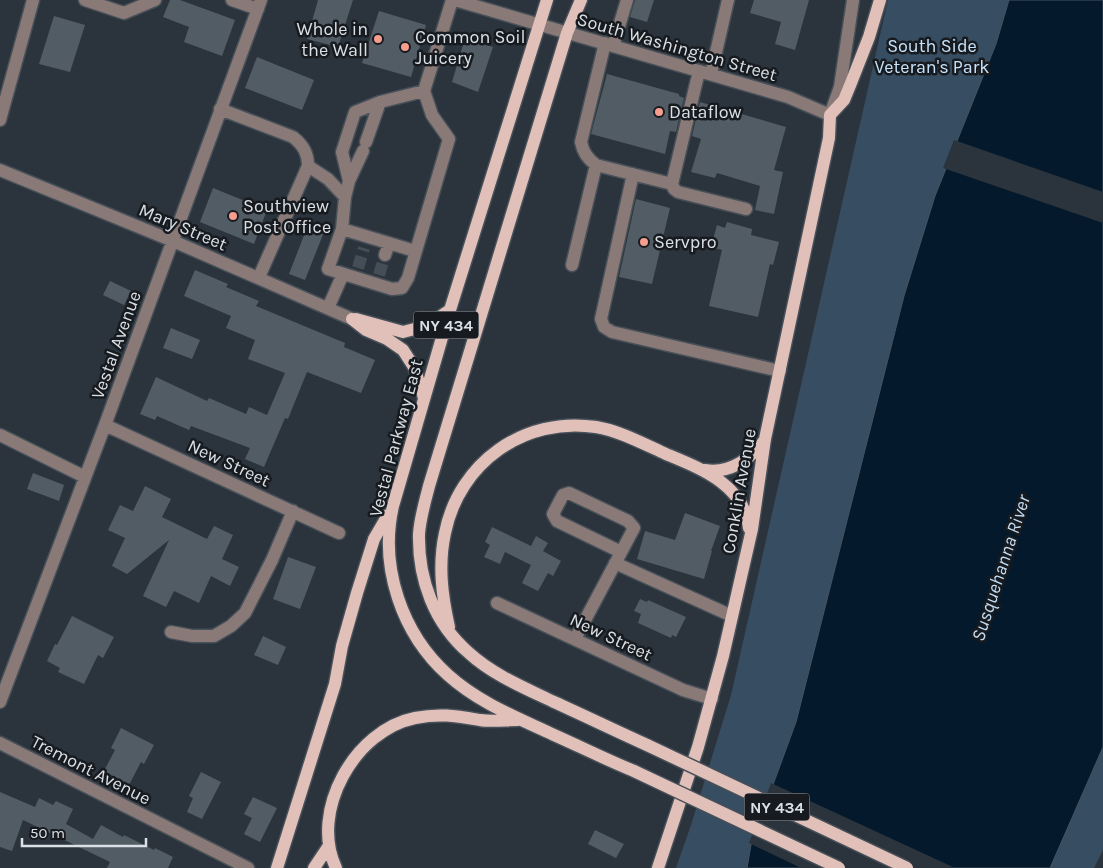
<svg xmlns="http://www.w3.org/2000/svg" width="1103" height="868" viewBox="0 0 1103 868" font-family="Karla,sans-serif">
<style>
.green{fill:#374d62}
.water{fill:#041a2c;stroke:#445564}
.pier{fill:#2b343d}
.building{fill:#525c65}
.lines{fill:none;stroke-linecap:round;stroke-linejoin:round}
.minor-tunnel{stroke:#454e56;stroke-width:12;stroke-dasharray:12 6;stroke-linecap:butt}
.minor-casing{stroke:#475058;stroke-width:15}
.major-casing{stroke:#475058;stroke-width:15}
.minor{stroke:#8a7a77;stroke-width:12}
.major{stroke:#e1c0ba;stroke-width:12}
.major-bridge-casing{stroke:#475058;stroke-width:15;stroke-linecap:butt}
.major-bridge{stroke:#e1c0ba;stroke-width:12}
.poi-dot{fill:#f59d8f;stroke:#171b1f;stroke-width:2}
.labels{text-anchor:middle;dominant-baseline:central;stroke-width:5;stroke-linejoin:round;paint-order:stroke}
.shield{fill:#171b1f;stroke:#a0a5aa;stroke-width:1}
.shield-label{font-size:16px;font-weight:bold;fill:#dae0e5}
.poi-label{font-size:18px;fill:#dae0e5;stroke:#171b1f;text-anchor:start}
.park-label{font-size:18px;fill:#c8e3fc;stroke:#171b1f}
.street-label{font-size:18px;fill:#dae0e5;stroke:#171b1f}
.water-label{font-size:19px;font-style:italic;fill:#c2ddf6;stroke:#171b1f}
</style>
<rect width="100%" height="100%" fill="#2b343d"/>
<!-- green -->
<path class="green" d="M888,0H1009L996,44L935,196L904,296L796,722L751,845L747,868H676L691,825L731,695Z
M1103,747V850L1094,868H1050Z"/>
<!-- water -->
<path class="water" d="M1009,0H1103V747L1050,868H747L751,845L796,722L904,296L935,196L996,44Z"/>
<!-- pier -->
<path class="pier" d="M954,140L1103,192V223L943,168Z
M771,783L955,868H801L749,843Z"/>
<!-- building -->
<path class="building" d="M170,0H180L235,20L222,56L184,42L189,27L163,17Z
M318,0H353L338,47L307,39Z
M635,0H654L647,22L630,17Z
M754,0H809L795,50L775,44L781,22L750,13Z
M379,11L426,25L411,77L362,63Z
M54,16L85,25L70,72L39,64Z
M465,38L493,47L478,92L452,82Z
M257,57L314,80L302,110L245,88Z
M607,74L679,94V96L684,98L676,132L670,131L665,154L591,134Z
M700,102L786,127L774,170L783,172L774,214L755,210L760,186L717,173L715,178L691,172L701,139L692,136Z
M213,188L267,210L254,244L200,222Z
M636,199L670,208L652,284L619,277Z
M727,222L752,229L751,235L779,242L773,265L770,264L758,317L709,306L722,250L711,247L717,225L725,228Z
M308,225L324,232L305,280L289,274Z
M195,270L228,284L226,287L259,301L256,306L345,343L344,347L375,360L361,393L307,372L288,419L285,418L264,467L245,459L250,448L191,426L189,430L157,416L155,420L140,414L156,377L207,401L209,398L246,414L249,407L267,415L285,373L248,359L255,340L226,328L231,316L184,296Z
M110,281L131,291L124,305L103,295Z
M171,328L200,340L192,359L163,348Z
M33,473L64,485L59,501L27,489Z
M145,486L171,499L162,517L207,539L214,526L233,535L222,559L239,567L230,586L211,576L199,603L174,591L166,607L143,596L169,540L127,574L112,566L125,538L108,530L120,505L133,511Z
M685,513L720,526L711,551H712L704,579L637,559L645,531L675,540Z
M492,527L531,546L536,536L548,543L543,551L561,561L553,576L548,573L538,591L522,583L531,565L505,552L500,564L484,557L490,545L485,542Z
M288,557L316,567L300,609L273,599Z
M640,599L647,602L648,600L686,617L676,637L672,635L671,638L638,623L641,614L634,611Z
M72,616L114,637L103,658L98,655L84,684L58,672L60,668L47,661L55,644L57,645Z
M263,636L286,647L278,665L254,655Z
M121,728L154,745L144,764L141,762L129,785L104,771L115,750L111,748Z
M201,772L221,782L202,819L187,812L193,798L189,796Z
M0,792L35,807L39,798L53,805L56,801L73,809L66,824L93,839L101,825L123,837L124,835L154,850L155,848L173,857L168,868H107L110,862L23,820L12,851L0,847Z
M253,797L277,808L260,842L244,834L252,818L244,814Z
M595,830L624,844L616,858L588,844Z"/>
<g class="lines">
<!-- minor-tunnel -->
<path class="minor-tunnel" d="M358,268L364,248
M379,275L385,255"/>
<defs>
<path id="minor" d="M85,0L124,13L155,0
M232,0L258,9
M455,0L788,97L830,115L840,87L853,0
M605,43L581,142C583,152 587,158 596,165L672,184L699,71
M613,46L627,0
M711,74L728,0
M220,109L293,137C303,145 308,153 308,166L259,277
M0,120L33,0
M366,142L380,102
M363,151L349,181L345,197L342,229L415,251
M308,166L328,179L345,197
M0,170L173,241L352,319
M633,174L601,319L604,327L612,332L780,371
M349,181L342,152L355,112L380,102L424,91
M672,184L674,189L678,192L746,209
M342,229L328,269L392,289L402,288L408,278L449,139L432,115L424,91L452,0
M385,255L389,243
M572,265L596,165
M328,308L343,274
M105,425L339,533
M0,435L85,477
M615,563L732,616
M497,603L683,690L712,699
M171,632L192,636H214L231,626L245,613L272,560L293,511
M575,639L634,528L628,521L569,493L563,495L553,514L557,521L621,552
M0,702L105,425L261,0
M0,743L248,868"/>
<path id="major" d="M547,0L450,310L393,506C379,567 402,634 448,675C479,703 518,718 554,735C581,747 607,760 634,771
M581,0L567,33L429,486C425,502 420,518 419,534C418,579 434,623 469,653C493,675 525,688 554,702C585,716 616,731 647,745
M352,319L366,330L387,339L403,350L414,367L424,398
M356,319L403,332L426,326L450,310
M705,470C730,474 750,459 765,440
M449,627C442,596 438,565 445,533C459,463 524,416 596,427C620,431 644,444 666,454C702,469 744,485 749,528
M277,868L335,684L342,646L357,593L374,539L388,515
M314,868L328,847
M336,868C309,811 355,730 415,718C440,713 456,716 480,720C492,722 506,720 518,720
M658,868L698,747L723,656L752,529L765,439L829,138L830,115L844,100L851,83L869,37L880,0"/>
</defs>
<!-- minor casing -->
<use href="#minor" class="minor-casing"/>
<!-- major casing -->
<use href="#major" class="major-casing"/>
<!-- minor -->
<use href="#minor" class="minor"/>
<!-- major -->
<use href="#major" class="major"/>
<defs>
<path id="major-bridge" d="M647,745L907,868
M634,771L839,868"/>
</defs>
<!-- major-bridge casing -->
<use href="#major-bridge" class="major-bridge-casing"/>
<!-- major-bridge -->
<use href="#major-bridge" class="major-bridge"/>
</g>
<!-- markers -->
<g class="poi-dot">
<circle cx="378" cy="39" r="5"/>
<circle cx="405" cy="47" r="5"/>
<circle cx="659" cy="112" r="5"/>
<circle cx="233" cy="216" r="5"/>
<circle cx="644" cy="242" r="5"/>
</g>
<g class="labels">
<!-- shield labels -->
<g class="shield">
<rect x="413.5" y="311.5" width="65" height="27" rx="4"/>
<rect x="744.5" y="793.5" width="65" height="27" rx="4"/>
</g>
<g class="shield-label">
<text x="446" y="325">NY 434</text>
<text x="777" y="807">NY 434</text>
</g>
<!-- poi labels -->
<g class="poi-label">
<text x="368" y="29" text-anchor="end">Whole in<tspan x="368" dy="21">the Wall</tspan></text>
<text x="415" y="37">Common Soil<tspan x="415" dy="21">Juicery</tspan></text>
<text x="669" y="112">Dataflow</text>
<text x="243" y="206">Southview<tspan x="243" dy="21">Post Office</tspan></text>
<text x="654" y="242">Servpro</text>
</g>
<!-- park labels -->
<g class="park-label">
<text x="932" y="46">South Side<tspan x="932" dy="21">Veteran's Park</tspan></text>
</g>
<!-- street labels -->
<g class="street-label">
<text transform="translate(677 47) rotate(16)">South Washington Street</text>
<text transform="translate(183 227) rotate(23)">Mary Street</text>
<text transform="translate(116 345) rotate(-70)">Vestal Avenue</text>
<text transform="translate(396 438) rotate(-75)">Vestal Parkway East</text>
<text transform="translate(229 463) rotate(25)">New Street</text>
<text transform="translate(739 491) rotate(-80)">Conklin Avenue</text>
<text transform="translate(611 637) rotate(25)">New Street</text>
<text transform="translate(91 770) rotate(27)">Tremont Avenue</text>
</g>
<!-- water labels -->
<g class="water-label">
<text transform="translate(1001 568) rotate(-72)">Susquehanna River</text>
</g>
</g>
<!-- scale -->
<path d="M22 838v8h124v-8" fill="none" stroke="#dae0e5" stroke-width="2.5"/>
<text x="30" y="838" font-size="15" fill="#dae0e5" stroke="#171b1f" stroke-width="4" paint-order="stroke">50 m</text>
</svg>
